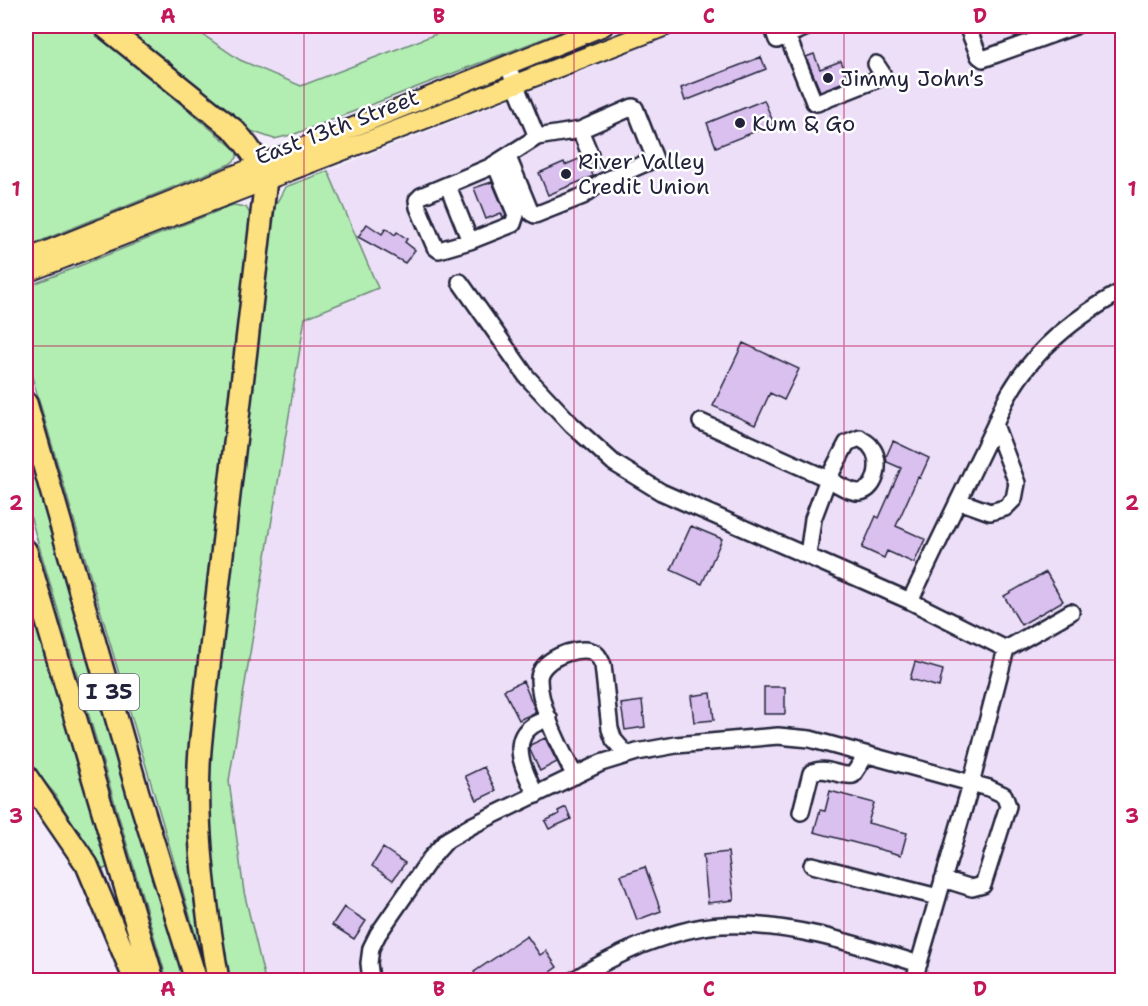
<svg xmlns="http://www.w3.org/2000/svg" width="1148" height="1006" viewBox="0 0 1148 1006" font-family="'Shantell Sans',sans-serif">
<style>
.built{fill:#ecdff7}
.green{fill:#b2edb2;stroke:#6a8876;stroke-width:1.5}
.building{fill:#d9c0ef;stroke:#22223b;stroke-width:1.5}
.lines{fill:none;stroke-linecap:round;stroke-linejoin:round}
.minor-tunnel{stroke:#cac4d4;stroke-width:15;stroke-dasharray:15 8;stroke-linecap:butt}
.minor-casing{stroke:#22223b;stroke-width:20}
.major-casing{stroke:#22223b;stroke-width:22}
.highway-casing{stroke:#22223b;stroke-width:26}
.path{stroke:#22223b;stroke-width:2;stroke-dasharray:1.5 4.5;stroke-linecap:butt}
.minor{stroke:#fff;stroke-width:15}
.major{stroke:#fde080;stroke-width:18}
.highway{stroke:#fde080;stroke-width:21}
.grid{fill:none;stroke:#c2185b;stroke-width:1.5;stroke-opacity:0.55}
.poi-dot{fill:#22223b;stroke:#fff;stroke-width:2}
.labels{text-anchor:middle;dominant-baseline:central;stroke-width:5;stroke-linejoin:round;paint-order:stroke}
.shield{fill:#fff;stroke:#646476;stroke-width:1.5}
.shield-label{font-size:21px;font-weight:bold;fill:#22223b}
.poi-label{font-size:22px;fill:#22223b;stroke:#fff;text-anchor:start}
.street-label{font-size:22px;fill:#22223b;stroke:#fff}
.neatline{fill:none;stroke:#c2185b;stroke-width:2}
.grid-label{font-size:20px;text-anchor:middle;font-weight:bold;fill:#c2185b}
</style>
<rect width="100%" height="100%" fill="#f4ecfa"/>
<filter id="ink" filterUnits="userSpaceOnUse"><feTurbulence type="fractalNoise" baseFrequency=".0167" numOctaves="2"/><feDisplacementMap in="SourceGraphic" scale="12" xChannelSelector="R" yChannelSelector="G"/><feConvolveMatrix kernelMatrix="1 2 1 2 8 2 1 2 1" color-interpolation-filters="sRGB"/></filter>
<g filter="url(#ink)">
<!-- built -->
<path class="built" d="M190,26H457L301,86L240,60Z
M697,26H1122V980H265L244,892L229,781L305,318L377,288L328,171Z"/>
<!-- green -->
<path class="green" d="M26,26H87L237,151V158L230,164L26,247Z
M121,26H190L240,60L301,86L457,26H576L295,134L274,139L251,131Z
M328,171L378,288L305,318L229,781L244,892L265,980H226L217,943L207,784L255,332L275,206L285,187Z
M233,205L246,207L253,220L202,643L204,945L199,947L26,356V287Z
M26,434L187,980H167L26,502Z
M26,588L110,866L102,870L54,793L26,760Z"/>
<!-- building -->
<path class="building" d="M814,54L820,69L841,61L849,80L820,91L806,57Z
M761,57L766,69L685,101L681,88Z
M764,100L774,124L716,147L707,123Z
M581,158L589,164L594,163L599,158L602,166L591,171L593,176L548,195L539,173L564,162L565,165Z
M492,182L506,215L503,217L501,213L486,219L474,188Z
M367,224L382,234L386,228L395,235L397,232L407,239L405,242L415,250L405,263L358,237Z
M743,343L799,369L784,400L770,393L755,425L713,406Z
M893,441L929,458L920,478L918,477L896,526L925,539L914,563L887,551L884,558L862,548L876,516L879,518L901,468L887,462L886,457Z
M691,526L722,539L702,584L671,570Z
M1046,572L1063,601L1021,625L1004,596Z
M915,662L943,670L939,687L910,679Z
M523,681L536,712L519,720L504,690Z
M764,687H785V714H764Z
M711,693L714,720L694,722L691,696Z
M642,701L645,727L625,730L621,704Z
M545,738L557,762L540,771L530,750V745Z
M484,767L496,791L477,800L465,776Z
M830,791L874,803L868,823L907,833L901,855L814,832L820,810L825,811Z
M566,807L571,819L549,829L545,821L559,814L558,811Z
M383,848L405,863L393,880L372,866Z
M728,852L734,900L708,903L703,855Z
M645,867L661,911L637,920L621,875Z
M344,907L366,921L354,939L332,925Z
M527,936L540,955L546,951L557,967L537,981H479L474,972Z"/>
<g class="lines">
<!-- minor-tunnel -->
<path class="minor-tunnel" d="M590,154L596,169"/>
<defs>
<path id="minor" d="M772,26L777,40L809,26
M967,26L979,56L983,59L1075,26
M787,35L814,102L817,103L878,79L882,73L876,64
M507,64L537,137
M580,130L590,154
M495,164L516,215L513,224L470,241L439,250L435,247L418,207L417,200L421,196L490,167L537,137L580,130L633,107L635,108L655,159L602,182L583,196L535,215L531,213L508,157
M448,186L470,241
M460,282L527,377L572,425L614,463L661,492L910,601L1006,649L971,784L914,980
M701,422L828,479L813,519L808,555
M860,438C863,441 869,443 871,447C882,459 878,489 860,492C850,493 836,483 828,479L847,443Z
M959,501L990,512L1005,508L1014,499L1017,483L995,425
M910,601L995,425C1016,364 1068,321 1122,291
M1006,649L1071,612
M575,776C562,752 539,706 539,679C539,660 575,646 591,651C598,653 600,659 603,665L610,729L614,740L627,755
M536,795C526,775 508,742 532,726C537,722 544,721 549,718
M801,812L811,773C825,765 838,777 853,775L866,755
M812,865L938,897
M371,980L369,963L371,948L378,934L430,859L447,840L473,825L601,763L637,752L676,745L778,736L810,739L989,788L1004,795L1008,806L983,885L972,888L943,879
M574,980C595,966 616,956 639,946C665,936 694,926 722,925C790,922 856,944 919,964"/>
<path id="major" d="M26,259C219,182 411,102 604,26
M26,273L666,26"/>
<path id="highway" d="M104,26L234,130C248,145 258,159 266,179L206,691C204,716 200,740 199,765C196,836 206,911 218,980
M26,403L138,793L196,980
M26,551L153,980
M26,776L87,865L135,980"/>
</defs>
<!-- minor casing -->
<use href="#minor" class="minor-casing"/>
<!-- major casing -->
<use href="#major" class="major-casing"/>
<!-- highway casing -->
<use href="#highway" class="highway-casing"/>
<!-- path -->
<path class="path" d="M1122,880L1120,895L1122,904"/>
<!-- minor -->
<use href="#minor" class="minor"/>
<!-- major -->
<use href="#major" class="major"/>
<!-- highway -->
<use href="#highway" class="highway"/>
</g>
</g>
<!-- grid -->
<path class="grid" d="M304,26V980M574,26V980M844,26V980M26,346H1122M26,660H1122"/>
<!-- markers -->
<g class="poi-dot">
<circle cx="828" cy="78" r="6"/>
<circle cx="740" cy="123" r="6"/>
<circle cx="566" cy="174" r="6"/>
</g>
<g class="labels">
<!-- shield labels -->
<rect class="shield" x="79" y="674" width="60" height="36" rx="4.5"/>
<g class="shield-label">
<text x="109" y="692">I 35</text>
</g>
<!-- poi labels -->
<g class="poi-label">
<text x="840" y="78">Jimmy John's</text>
<text x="752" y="123">Kum &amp; Go</text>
<text x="578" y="161">River Valley<tspan x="578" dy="25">Credit Union</tspan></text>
</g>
<!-- street labels -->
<g class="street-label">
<text transform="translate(337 127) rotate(-21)">East 13th Street</text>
</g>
</g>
<!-- margin -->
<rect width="1148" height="1006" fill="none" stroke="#fff" stroke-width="66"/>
<rect x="33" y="33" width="1082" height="940" class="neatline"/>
<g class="grid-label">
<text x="168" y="23">A</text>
<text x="439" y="23">B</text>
<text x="709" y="23">C</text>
<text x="980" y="23">D</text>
<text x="16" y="196">1</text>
<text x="1132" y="196">1</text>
<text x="16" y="510">2</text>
<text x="1132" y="510">2</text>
<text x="16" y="823">3</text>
<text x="1132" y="823">3</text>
<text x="168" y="996">A</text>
<text x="439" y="996">B</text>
<text x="709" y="996">C</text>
<text x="980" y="996">D</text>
</g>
</svg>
